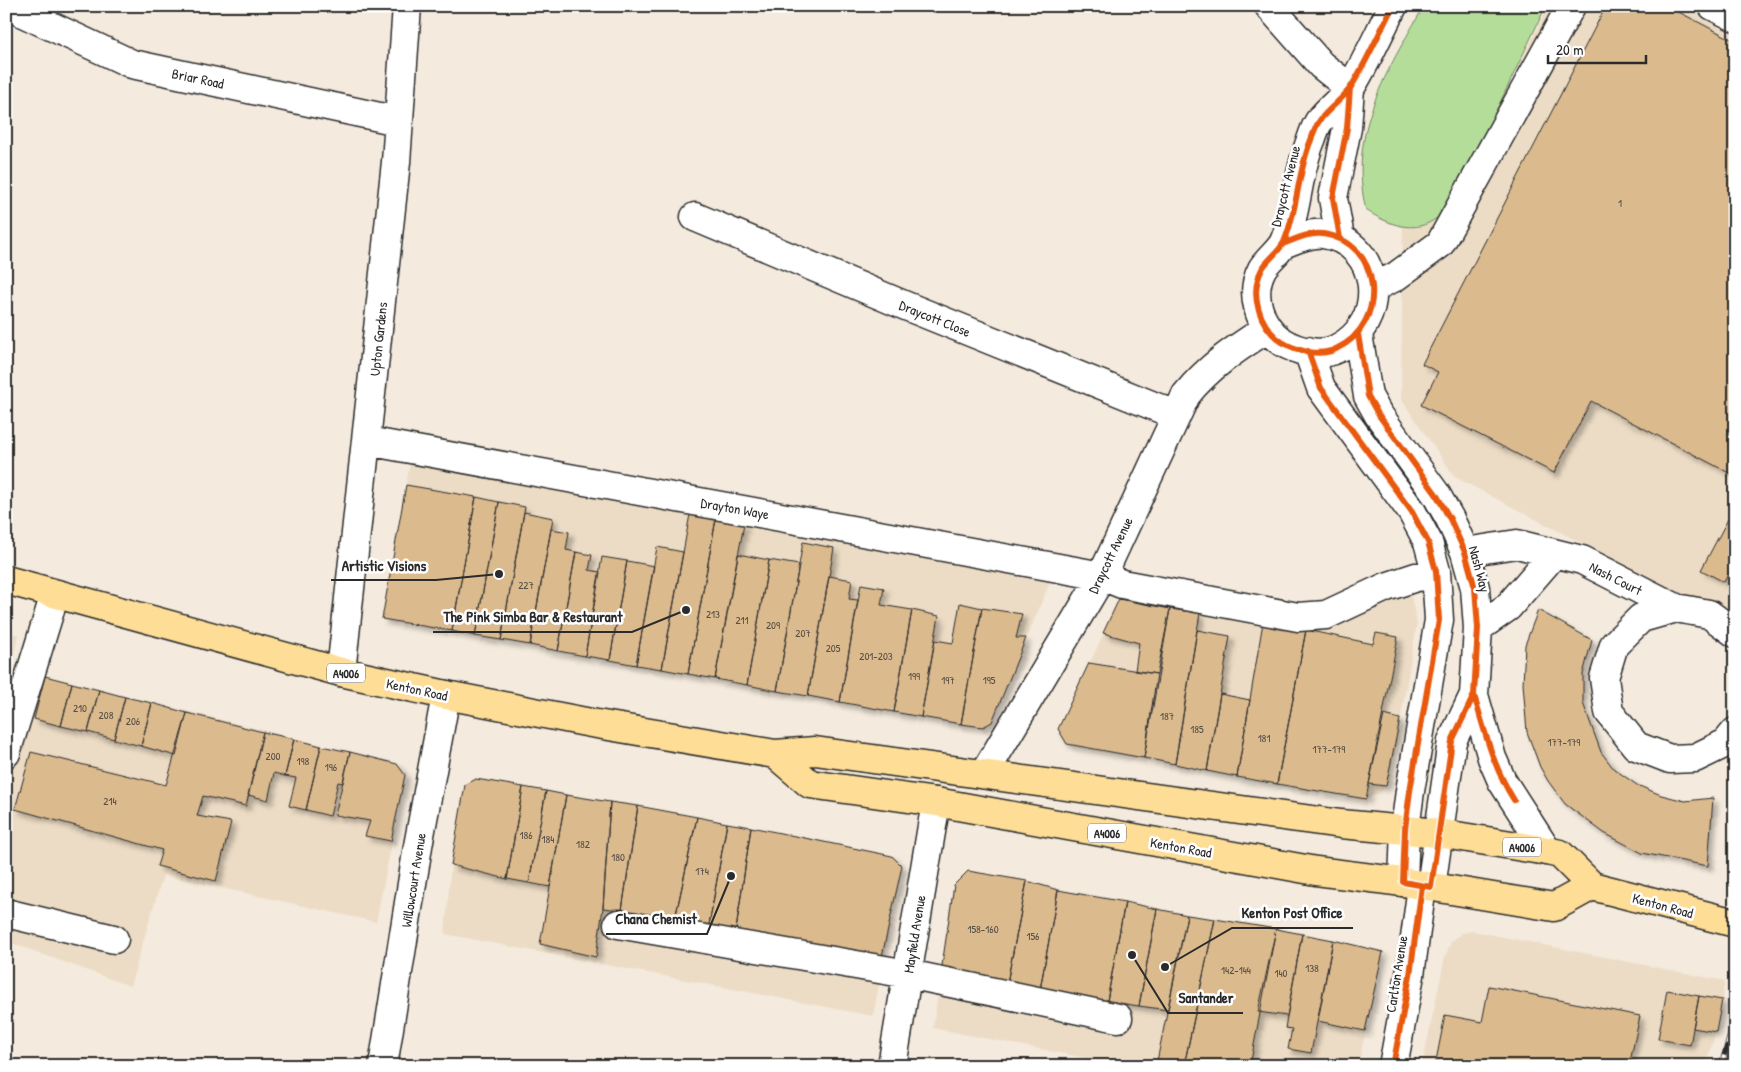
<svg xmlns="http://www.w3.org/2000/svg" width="1741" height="1072" viewBox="0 0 1741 1072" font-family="'Patrick Hand',sans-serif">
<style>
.built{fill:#ecdcc5}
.green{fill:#b4dd9a;stroke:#708462}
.building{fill:#dbba8e;stroke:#2b2b2b;filter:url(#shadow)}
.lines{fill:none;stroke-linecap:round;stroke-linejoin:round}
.minor-casing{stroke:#2b2b2b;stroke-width:31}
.major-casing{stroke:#2b2b2b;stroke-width:31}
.minor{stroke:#fff;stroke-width:28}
.major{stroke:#fedd96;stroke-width:28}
.rail-casing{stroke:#2b2b2b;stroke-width:5.5}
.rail{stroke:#fff;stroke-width:4;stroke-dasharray:11;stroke-linecap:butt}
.cycleway-casing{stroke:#fff;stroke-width:9}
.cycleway{stroke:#e8590c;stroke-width:6}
.labels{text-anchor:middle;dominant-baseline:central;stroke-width:5;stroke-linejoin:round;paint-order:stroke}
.number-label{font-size:11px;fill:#574f44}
.shield{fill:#fff;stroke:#6b6b6b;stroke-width:1}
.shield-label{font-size:12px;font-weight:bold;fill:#2b2b2b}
.street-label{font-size:14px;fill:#2b2b2b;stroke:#fff}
.leader{fill:none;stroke:#2b2b2b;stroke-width:2}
.callout-dot{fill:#2b2b2b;stroke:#fff;stroke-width:2}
.callout-label{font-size:15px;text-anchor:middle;font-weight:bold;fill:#2b2b2b;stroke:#fff;stroke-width:5;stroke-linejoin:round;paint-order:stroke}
</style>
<defs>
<filter id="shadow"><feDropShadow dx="4.5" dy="4.5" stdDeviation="2.5" flood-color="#0004"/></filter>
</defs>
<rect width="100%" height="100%" fill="#f4eadd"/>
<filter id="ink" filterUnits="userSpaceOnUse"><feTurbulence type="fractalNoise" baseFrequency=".02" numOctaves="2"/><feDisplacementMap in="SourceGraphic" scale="10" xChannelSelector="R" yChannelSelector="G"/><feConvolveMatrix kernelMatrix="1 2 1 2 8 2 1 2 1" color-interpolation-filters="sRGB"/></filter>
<g filter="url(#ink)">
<!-- built -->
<path class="built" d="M1548,6H1735V616L1690,600L1455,477L1401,399L1403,227H1419L1476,158Z
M410,463L690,514L1052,577L992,722L983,727L921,717L382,619Z
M1407,578L1417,624L1390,780L1380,793L1366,799L1067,744L1058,729L1129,581L1310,617Z
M6,632L19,635L11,664L45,676L397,764L405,775L376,922L163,875L130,986L6,941Z
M476,779L638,806L892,856L902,866L873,1016L445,934L451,865L465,785Z
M968,871L1027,881L1058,890L1157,909L1333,940L1383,952L1358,1066H1126L933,1028L954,885Z
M1473,931L1725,981L1716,1032L1705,1066H1422L1445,957L1451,942L1462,933Z"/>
<!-- green -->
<path class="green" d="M1424,6H1546L1457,193C1451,200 1445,211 1438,217C1415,236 1387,224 1366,210C1347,132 1387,71 1424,6Z"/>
<!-- building -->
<path class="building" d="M1606,6H1667L1735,41V476L1591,401L1554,473L1421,405L1438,372L1422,364Z
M406,485L476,497L452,631L382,619Z
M476,497L499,502L475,636L452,631Z
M499,502L525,507L501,640L475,636Z
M1735,506V561L1724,582L1701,570Z
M524,512L553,518L530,645L501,640Z
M690,514L716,519L688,674L662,669Z
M716,519L744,524L715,679L688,674Z
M551,529L569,532L566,550L576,552L558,651L530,645Z
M803,542L834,548L808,696L777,691Z
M657,547L683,552L662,669L636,665Z
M576,552L592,555L589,570L600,572L585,656L558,651Z
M738,554L769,560L747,685L715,679Z
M602,557L627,561L610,660L585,656Z
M769,560L799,565L777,691L747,685Z
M627,561L654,566L636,665L610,660Z
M829,576L852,580L849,599L858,600L840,702L808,696Z
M861,584L884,588L881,605L912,610L894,712L840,702Z
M1119,599L1170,609L1157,674L1135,671L1139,643L1103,633Z
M960,603L982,608L961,724L921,717L935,640L953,643Z
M982,608L1022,614L1016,638H1026L992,722L983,727L961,724Z
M1170,609L1200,613L1175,764L1144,758Z
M912,610L939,616L921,717L894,712Z
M1538,610L1592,640L1583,674V703L1601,752L1614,769L1637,785L1661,795L1685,801L1713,798L1708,866L1642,853L1604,833L1565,804L1548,781L1540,767L1527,732L1523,684L1525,645Z
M1263,622L1306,630L1277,784L1237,777Z
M1197,630L1230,636L1207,771L1175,764Z
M1306,630L1373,644L1376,633L1398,637L1366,799L1277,784Z
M1089,663L1157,674L1144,758L1067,744L1058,729Z
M45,676L72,683L61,726L34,719Z
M72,683L99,690L88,732L61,726Z
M99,690L125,697L114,739L88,732Z
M1220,694L1250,700L1237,777L1207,771Z
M125,697L152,703L141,746L114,739Z
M152,703L187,713L176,756L141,746Z
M187,713L263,732L246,806L203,796L197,816L231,822L216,881L157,866L162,850L15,809L31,752L166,785Z
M1384,715L1400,719L1386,786L1369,784Z
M263,732L294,739L285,776L274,773L268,800L248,795Z
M294,739L321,746L306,810L289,806L296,778L285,776Z
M321,746L350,752L343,783L338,782L330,816L306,810Z
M350,752L397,764L405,775L391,841L365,836L370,821L335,815Z
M476,779L523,787L507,879L451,865L465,785Z
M523,787L546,791L529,883L507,879Z
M546,791L566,795L550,887L529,883Z
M566,795L610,802L603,908L596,957L540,944Z
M610,802L638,806L622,910L603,908Z
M638,806L697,817L675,919L622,910Z
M697,817L727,823L709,925L675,919Z
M727,823L751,827L736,930L709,925Z
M751,827L892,856L902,866L882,956L736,930Z
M968,871L1027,881L1007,983L941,972L954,885Z
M1027,881L1058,890L1040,990L1007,983Z
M1058,890L1125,902L1107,1001L1040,990Z
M1125,902L1157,909L1139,1006L1107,1001Z
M1157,909L1187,915L1168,1010L1139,1006Z
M1187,915L1215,919L1184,1066H1156Z
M1215,919L1276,929L1250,1066H1184Z
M1276,929L1302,934L1287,1016L1258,1012Z
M1302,934L1333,940L1311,1053L1288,1049L1292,1029L1285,1028Z
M1333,940L1383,952L1365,1031L1318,1021Z
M1489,986L1640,1016L1629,1066H1435L1445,1015L1482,1022Z
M1667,990L1699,996L1690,1045L1658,1039Z
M1699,996L1722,1000L1716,1032L1693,1028Z"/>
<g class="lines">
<defs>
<path id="minor" d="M8,6L132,64L398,121
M1269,6L1321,65L1350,88
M1713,6L1735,17
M695,217L906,306L1176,415
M1340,238L1333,198L1347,128L1350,88
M1283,244C1296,239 1310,232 1323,234C1382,242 1390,324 1336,349C1320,357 1297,351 1282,342C1259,326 1249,294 1262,269C1268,259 1279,252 1284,242C1298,210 1297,173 1311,140C1313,134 1316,125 1320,120C1329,108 1343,99 1351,87C1367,61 1379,33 1393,6
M1374,287L1395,277L1440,244L1571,6
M1358,334L1368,396L1378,414L1436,494L1450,519L1465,552L1475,588L1478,628L1474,695L1452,741L1431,887
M1308,351L1321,388L1412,512L1428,542L1436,571L1439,620L1410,791L1405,829L1403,882
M367,441L1102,576L1122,584L1298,617L1326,615L1386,587L1416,577L1436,575
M1465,552L1517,544L1582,560L1676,608L1709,614L1735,633
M1676,608L1641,618L1614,645L1604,678L1609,712L1636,746L1670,759L1695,758L1726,743L1735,732
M1478,628L1508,607L1553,555
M341,672L396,162L407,6
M1474,695L1492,758L1502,781L1547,851
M6,753L55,594
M984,774L1102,576L1186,395C1209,366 1237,348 1268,328
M6,913L114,939
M618,924L908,974L1118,1018
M383,1066L418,846L446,695
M892,1066L936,802
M1393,1066L1410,975L1422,886"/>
<path id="major" d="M6,580L341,672L446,695L591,723L775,754L815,751L1341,824L1438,833L1547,851L1560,854L1592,886L1735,923
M775,754L810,784L936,802L1316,871L1403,882L1554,907L1592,886"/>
</defs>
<!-- minor casing -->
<use href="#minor" class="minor-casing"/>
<!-- major casing -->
<use href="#major" class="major-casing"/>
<!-- minor -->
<use href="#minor" class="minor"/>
<!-- major -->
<use href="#major" class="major"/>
<defs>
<path id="rail" d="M1721,1066L1735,1018"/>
</defs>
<!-- rail casing -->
<use href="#rail" class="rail-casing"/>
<!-- rail -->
<use href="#rail" class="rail"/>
<defs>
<path id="cycleway" d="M1340,238L1333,198L1347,128L1350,88
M1283,244C1296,239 1310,232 1323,234C1382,242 1390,324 1336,349C1320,357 1297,351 1282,342C1259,326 1249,294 1262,269C1268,259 1279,252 1284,242C1298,210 1297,173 1311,140C1313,134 1316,125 1320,120C1329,108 1343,99 1351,87C1367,61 1379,33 1393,6
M1308,351L1321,388L1412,512L1428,542L1436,571L1439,620L1410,791L1405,829L1403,882L1431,887L1452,741L1474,695L1478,628L1475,588L1465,552L1450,519L1436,494L1378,414L1368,396L1358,334
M1474,695C1485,732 1493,767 1514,800
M1393,1066L1410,975L1422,886"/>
</defs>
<!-- cycleway casing -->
<use href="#cycleway" class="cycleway-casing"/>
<!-- cycleway -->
<use href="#cycleway" class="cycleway"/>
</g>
</g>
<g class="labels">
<!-- number labels -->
<g class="number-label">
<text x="1620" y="203">1</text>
<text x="526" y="585">227</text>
<text x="713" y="614">213</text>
<text x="742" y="620">211</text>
<text x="773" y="625">209</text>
<text x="803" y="633">207</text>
<text x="833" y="648">205</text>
<text x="876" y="656">201-203</text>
<text x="914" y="676">199</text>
<text x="948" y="680">197</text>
<text x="989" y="680">195</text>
<text x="80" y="708">210</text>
<text x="106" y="715">208</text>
<text x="1167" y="716">187</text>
<text x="133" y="721">206</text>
<text x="1197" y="729">185</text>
<text x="1264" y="738">181</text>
<text x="1564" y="742">177-179</text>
<text x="1329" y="749">177-179</text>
<text x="273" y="756">200</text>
<text x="303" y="761">198</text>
<text x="331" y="767">196</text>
<text x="110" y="801">214</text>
<text x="526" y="835">186</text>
<text x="548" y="839">184</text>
<text x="583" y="844">182</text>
<text x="618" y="857">180</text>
<text x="702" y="871">174</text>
<text x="983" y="929">158-160</text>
<text x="1033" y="936">156</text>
<text x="1312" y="968">138</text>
<text x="1236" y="970">142-144</text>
<text x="1281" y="973">140</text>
</g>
<!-- shield labels -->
<g class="shield">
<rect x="327" y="663.5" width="38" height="19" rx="4"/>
<rect x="1088" y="823.5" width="38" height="19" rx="4"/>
<rect x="1503" y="837.5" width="38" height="19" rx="4"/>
</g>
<g class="shield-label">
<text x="346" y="673">A4006</text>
<text x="1107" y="833">A4006</text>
<text x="1522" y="847">A4006</text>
</g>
<!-- street labels -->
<g class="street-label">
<text transform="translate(198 78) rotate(12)">Briar Road</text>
<text transform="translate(1285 186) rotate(-76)">Draycott Avenue</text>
<text transform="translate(935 318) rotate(22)">Draycott Close</text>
<text transform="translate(378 339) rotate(-84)">Upton Gardens</text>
<text transform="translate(735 508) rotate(10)">Drayton Waye</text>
<text transform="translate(1110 555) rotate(-64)">Draycott Avenue</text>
<text transform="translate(1480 569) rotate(75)">Nash Way</text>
<text transform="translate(1616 578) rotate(27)">Nash Court</text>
<text transform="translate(417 689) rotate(12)">Kenton Road</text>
<text transform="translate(1181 847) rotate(10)">Kenton Road</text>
<text transform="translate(413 880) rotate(-81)">Willowcourt Avenue</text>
<text transform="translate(1663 905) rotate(15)">Kenton Road</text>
<text transform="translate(914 934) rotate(-81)">Mayfield Avenue</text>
<text transform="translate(1396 974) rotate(-81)">Carlton Avenue</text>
</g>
</g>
<!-- callouts -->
<path class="leader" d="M499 574L436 580H331M686 610L632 632H433M1165 967L1232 928H1353M731 876L707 934H606M1132 955L1168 1013H1243"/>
<g class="callout-dot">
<circle cx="499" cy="574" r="5"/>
<circle cx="686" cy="610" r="5"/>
<circle cx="1165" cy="967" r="5"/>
<circle cx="731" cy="876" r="5"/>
<circle cx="1132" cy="955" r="5"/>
</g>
<g class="callout-label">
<text x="384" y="571">Artistic Visions</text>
<text x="533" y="622">The Pink Simba Bar &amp; Restaurant</text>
<text x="1292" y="918">Kenton Post Office</text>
<text x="656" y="924">Chana Chemist</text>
<text x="1206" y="1003">Santander</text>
</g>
<!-- margin -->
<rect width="1741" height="1072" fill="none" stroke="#fff" stroke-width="25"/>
<rect x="12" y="12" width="1716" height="1047" fill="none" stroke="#2b2b2b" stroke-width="2" filter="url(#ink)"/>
<!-- scale -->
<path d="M1548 55v8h98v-8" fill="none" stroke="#2b2b2b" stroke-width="2.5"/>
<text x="1556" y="55" font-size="15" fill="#2b2b2b" stroke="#ffffff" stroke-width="4" paint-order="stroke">20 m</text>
</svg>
